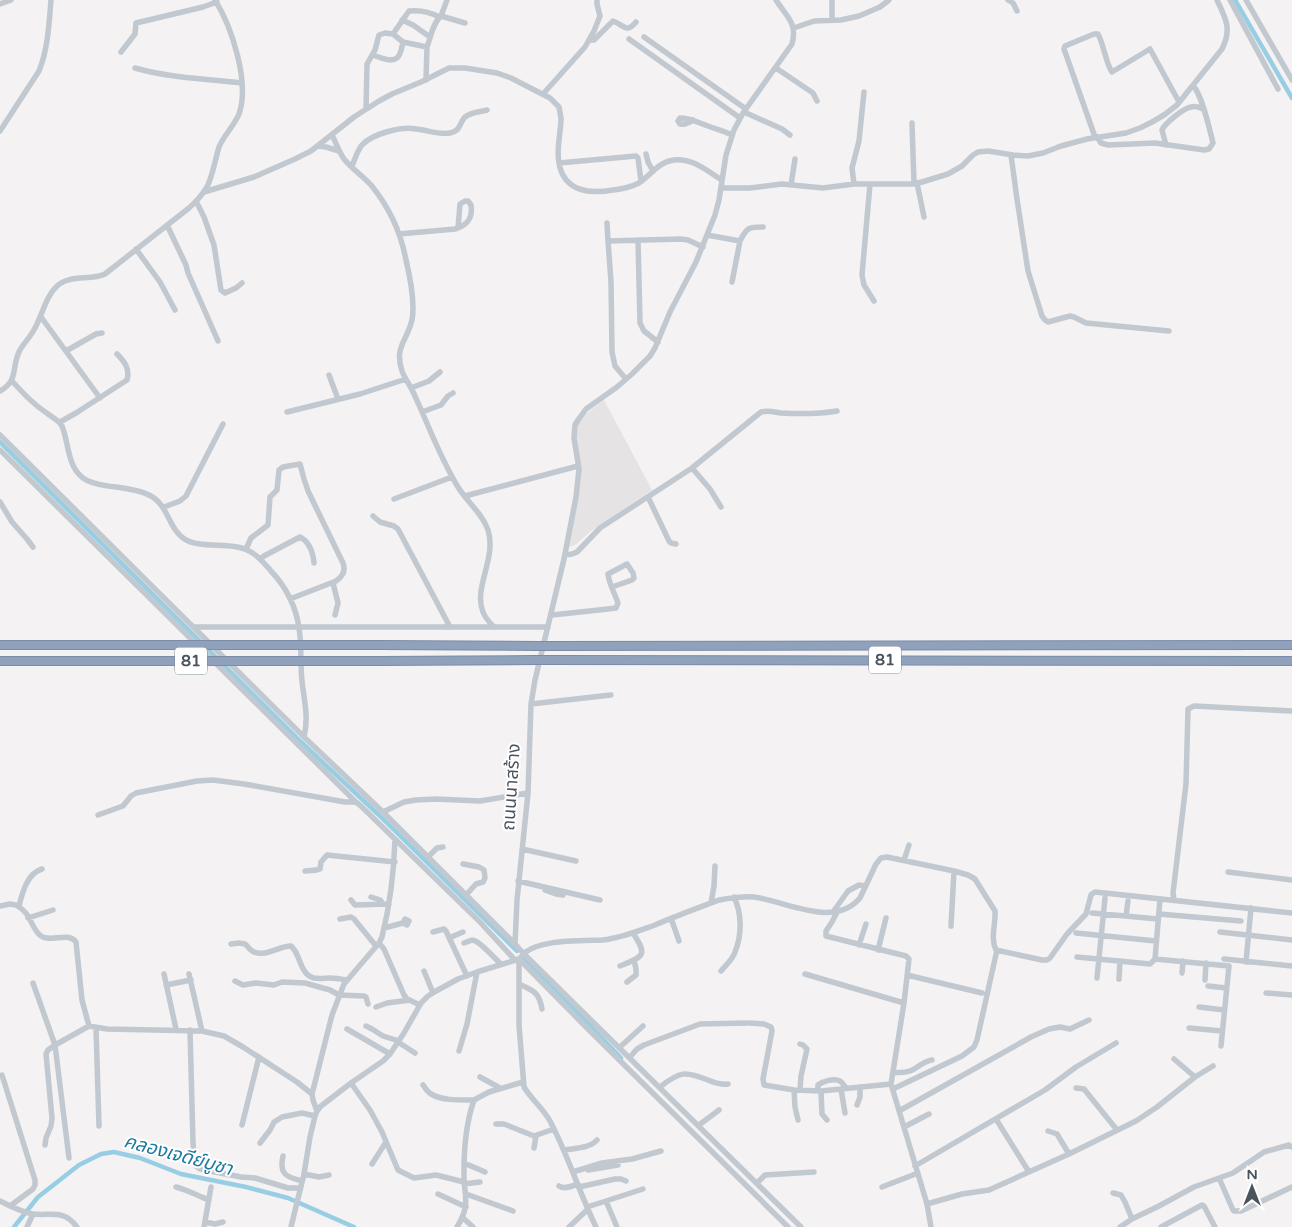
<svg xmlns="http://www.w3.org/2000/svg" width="1292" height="1227" viewBox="0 0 1292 1227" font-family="'Varela Round','Noto Sans Thai',sans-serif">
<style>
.education{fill:#e5e3e3}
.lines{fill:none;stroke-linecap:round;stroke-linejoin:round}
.canal{stroke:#98cee4;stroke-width:4.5}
.highway-casing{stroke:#7a8ca7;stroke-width:10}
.minor{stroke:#c1c8cf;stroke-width:5.5}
.highway{stroke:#8fa1bb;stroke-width:8}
.highway-bridge-casing{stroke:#7a8ca7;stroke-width:10;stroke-linecap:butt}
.highway-bridge{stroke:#8fa1bb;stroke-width:8}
.labels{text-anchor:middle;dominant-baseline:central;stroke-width:4;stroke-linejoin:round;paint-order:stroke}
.shield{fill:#fff;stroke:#81878e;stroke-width:1}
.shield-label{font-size:16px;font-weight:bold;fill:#4b535d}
.street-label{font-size:18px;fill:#4b535d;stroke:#fff}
.water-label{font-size:19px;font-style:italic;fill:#1c7aa0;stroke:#fff}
</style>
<rect width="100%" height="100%" fill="#f4f2f2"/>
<!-- education -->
<path class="education" d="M604,400L652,490L591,531L575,545L567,548L580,478L576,428L582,417Z"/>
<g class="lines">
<!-- canal -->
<path class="canal" d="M1235,0L1292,98
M0,442L300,741L380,816L517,951
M525,959L561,995L621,1058
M14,1227L38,1197L56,1183L79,1165L101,1154L114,1152L140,1158L181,1174L246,1187L288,1198L354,1227"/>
<defs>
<path id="highway" d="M381,645L538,646
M550,646L1292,645
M546,660L1292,661
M381,661L535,660"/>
</defs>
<!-- highway casing -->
<use href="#highway" class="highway-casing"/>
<!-- minor -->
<path class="minor" d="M832,0V20
M1008,0L1013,3L1017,11
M1230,0L1278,89
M1246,0L1292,80
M0,4L11,0
M441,16L465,23
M402,20L413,25L430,37
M794,28L814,21L841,20L859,16L880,7L889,0
M393,34L403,42L427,47L426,80
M644,37L746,109
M629,39L740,118
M589,40H594L613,21C624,25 626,34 636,22
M427,47C431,36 433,23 441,16L447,0
M121,52L135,34L136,23L203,7L217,2
M373,55C379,57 391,63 397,58C401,55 402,46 403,42
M135,68C170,78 206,79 241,83
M776,68L813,93L817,101
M543,94L585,47L594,31L600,16L597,4V0
M366,109L367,64L375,50L379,35L385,33L393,34L409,11C419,10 430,12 439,17
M744,112L782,129L790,135
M693,120C689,123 685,125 680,124L678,121L680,118C690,118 699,123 708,126C716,129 725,131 732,135
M912,123L914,183
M0,131L39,71C48,49 49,24 51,0
M332,135C336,143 339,152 344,159C352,169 363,176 371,185C389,207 401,233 406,260C410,277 415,304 412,320C407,341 394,347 402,371C404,377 408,382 411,388C414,393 416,399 419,405C431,432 442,461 458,487C467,502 483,514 488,530C497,558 473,588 483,612C485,618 490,623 494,627
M1095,137L1064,49L1065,46L1094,34H1098C1104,45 1106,64 1112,72L1150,49L1179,102
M1097,137L1101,143L1108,145L1155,143L1204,150L1209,149L1213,143C1209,127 1203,98 1193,85
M1166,145L1162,130C1165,123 1184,108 1191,107C1195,106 1199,107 1203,109
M318,146L326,147L339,151
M646,154L648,162L653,171
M1011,155L1017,199L1028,271L1042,316L1045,320L1048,322L1070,316L1074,317L1086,323L1169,331
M559,163L636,156L638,158L641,181
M352,166C355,159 357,151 362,145C372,134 401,126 416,129C427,130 439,135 450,133C461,131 459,123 465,117C470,112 480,112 487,110
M917,183L924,217
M854,184L852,168L859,141L864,92
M870,184L862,275L864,285L874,301
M791,185L795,159
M721,188H750L782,184L823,188L854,184H912L922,182L948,174L962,166L973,155L978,152L988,151L1013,155L1028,156L1043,153L1061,146L1087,139L1126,133L1140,128L1152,122L1164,115L1177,105L1222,49C1232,29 1226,19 1217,0
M204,192L254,177L295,159L311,151L354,117L379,101L392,94L421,82L449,68H465L497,73L511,78L550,98L559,107L561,118C561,132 556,149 559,163C564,192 590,194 613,190C622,189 631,187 639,183C651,175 658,162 674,160C693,158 707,171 722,180
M196,201L204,217L214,245L221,290L225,293L236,288L242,283
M607,223L608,241
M167,225L186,265L188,273L218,341
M399,234L455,229C468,225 473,218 471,205L468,201H465L460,204L458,228
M707,235L740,241L732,282
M638,240L640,323L644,331L658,342
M740,241C747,227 749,227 763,227
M136,249L160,282L175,310
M41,317L100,398
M66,351L96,334L102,333
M329,375L338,399
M626,379L615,366L612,352L611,282L608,241L681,239L688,240L703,247
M12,381C23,393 34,405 48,414C53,418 59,420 62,426C69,443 67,466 83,478C99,489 130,485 149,495C169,505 167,526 183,538C199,550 231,541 249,551C258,555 265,564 271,571C286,587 296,607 299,628C302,645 300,663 302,681C304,701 309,716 304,737
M411,388L429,381L440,372
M0,391C19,380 11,369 19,352C22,345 28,340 32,333C42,319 44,298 57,286C70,274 90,281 105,274L189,208C196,202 202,195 207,187C213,175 215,160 219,147C224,135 234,126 239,114C250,83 232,27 215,0
M287,412L360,394L406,379
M422,412L441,405L448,396L453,393
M60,422L76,413L127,380C130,369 125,362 117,354
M0,435L304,737L383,812L515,944L524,954L801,1227
M0,450L356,802
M692,468L710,489L721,507
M465,496L578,466
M648,497L669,541L671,543L676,544
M394,499L452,477
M0,502L12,522L27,539L33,547
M164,507L180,501L186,496L223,424
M373,516L380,522L394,526L398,529L450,627
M246,549L251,538L268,525L270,497L277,490L279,470L283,467L300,464L304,479L308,491L343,563C346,571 342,577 336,581L290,599
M565,555L572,554L577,552L600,528L692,468L761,412C768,410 774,412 781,413C799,414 819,414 837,411
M260,559L264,556L300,537C310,542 313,553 314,563
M333,583L338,603L335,615
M552,615L599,610L616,608L618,603C615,594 609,584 608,574L627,564L633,573L634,578L632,580L612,587
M194,627H548
M531,704L611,695
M383,812L404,802L416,800L436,799L480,801L528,793
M98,815L123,806L131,796L136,793L197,781L213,780L244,784L345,802H356L361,806L479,921L515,960
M522,849L576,861
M428,857L437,848L443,847
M904,860L909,845
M463,864L479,867L484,870L485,878L483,882L476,884L466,895
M305,871L317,870L320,869L321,862L327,855L395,862
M1228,872L1292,880
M518,881L600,900
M545,890L556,894L563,895
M371,897L380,900L383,904
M351,900L355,905L389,904
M1174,900L1173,893L1186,784L1188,709L1194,706L1292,711
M711,903L714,886L715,866
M0,906L10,904L16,905C21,908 25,911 28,916C32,923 35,932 41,936C51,943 68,931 76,942L82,1000L89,1026
M19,906C22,894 27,873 42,869
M833,912L848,891L859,885L865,886
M837,912L832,922L826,931V936L906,956L909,959L904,1003L891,1084L927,1204L931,1227
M1092,913L1158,919
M1159,914L1241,921
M1126,916L1128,901
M28,918L53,910
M671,918L679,941
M340,919L351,917L354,919L376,946
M405,919L409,921L407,925L403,923Z
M951,926L954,871
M384,928L403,923
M433,932L444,929L446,931L467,976
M1220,932L1292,940
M1076,933L1156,941
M449,938L463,932
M379,943L384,949L404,995L407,999L420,1005
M464,943C465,943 471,940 472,940C479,940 495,959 501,964
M231,944L239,943L245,944C248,946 250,951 254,952C266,957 279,946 291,946C301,954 299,974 314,978C319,979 325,978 330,978C335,978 341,979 346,980
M515,944L517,900L528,793L531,704L535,680L564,559L576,497L579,469L574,438L575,425L578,420L586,409L617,387L632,374L650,356L655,348L670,312L696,262L715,215L719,200L726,155L734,130L743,113L792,44C798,23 786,16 776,0
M859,945L866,924
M878,950L886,918
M1077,957L1150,964L1155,959L1160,899
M1155,959L1229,966L1221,1046
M1224,959L1292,966
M1246,962L1251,908
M620,966C644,956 648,956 633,933
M424,971L433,993
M721,971C726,965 733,959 735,952C742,935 742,913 734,897
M1182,973L1183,961
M164,974L176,1029
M189,974L202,1031
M805,974L904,1003
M907,975L982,993
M1097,978L1105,898
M1119,979L1120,961
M1205,980L1206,963
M235,981L243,985L256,983L274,985L282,982L305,983L330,990L339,995L364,996L366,997L368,1004
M627,982L636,975V969L634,960
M33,983L55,1045L69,1158
M519,984C534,991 539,992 542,1009
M166,985L191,980
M1208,986L1226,988
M1266,993L1292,995
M376,1007L387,1003L410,1000
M1199,1007L1224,1010
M750,1023L764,1024L771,1027L772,1031L763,1079L764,1085L794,1090L821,1091L891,1084
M366,1026L372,1029L383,1036L399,1041
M96,1028L99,1126
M1189,1028L1222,1031
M347,1029L390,1054
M190,1030L193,1143L195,1163L196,1166L200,1169L210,1171L241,1177L255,1178L288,1188H300
M398,1042L415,1053
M620,1047L643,1026
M459,1051L467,1024L477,972
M630,1057L637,1049L644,1045L700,1024L747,1023
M1174,1059L1195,1077
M893,1072C899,1073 904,1073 910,1071C918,1068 923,1061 932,1060
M2,1075L35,1180V1185L33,1189L10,1206
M480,1077L500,1088
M351,1083L370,1110L382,1132L398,1170L414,1178L436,1175L464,1182
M423,1085C425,1088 428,1092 431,1094C443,1101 461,1100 474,1100
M660,1087C680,1071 685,1071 708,1080C715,1083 721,1085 728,1084
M1076,1088L1084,1089L1117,1130
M841,1089L845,1113
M893,1089L962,1056L974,1047L977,1040L997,950
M794,1090L795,1107L798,1120
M800,1090L801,1076L807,1049L803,1045L800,1044
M818,1091V1085C823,1081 834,1078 840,1081C842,1082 845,1087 846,1088
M821,1091L822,1114L827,1120
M857,1105L860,1097V1087
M317,1111L313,1100L312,1094L332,1015L344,984L379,943L382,937C390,905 394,872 395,839
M899,1111L1031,1037L1049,1029L1060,1027L1070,1029L1089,1020
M996,1119L1029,1172
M496,1124H504L534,1136L554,1129
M242,1125L259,1057
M699,1125L719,1110
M904,1127L929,1114
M1048,1131L1057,1134L1069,1154
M260,1143L270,1130L274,1122L282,1117L302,1113L315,1116
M45,1145L46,1138L51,1126L52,1118L46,1054L48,1050L55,1045L89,1026L107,1029L202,1031L224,1036L243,1047L297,1082L312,1094
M534,1148L536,1136
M565,1150C576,1148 590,1148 597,1140
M283,1156C279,1174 286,1177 302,1181
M464,1163L485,1172
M372,1164L386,1142
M915,1166L1045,1090L1076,1067L1116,1043
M588,1170L618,1165
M573,1172L602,1163L632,1159L661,1151
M304,1174L319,1177L329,1175
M1219,1178L1233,1210L1234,1211H1241L1292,1187
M757,1183L765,1175L814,1172
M464,1184L480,1182
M559,1186C565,1190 572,1186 578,1184
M176,1187C188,1190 198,1196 209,1200
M579,1187L615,1179H621L626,1181
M882,1187L918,1173
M1113,1193L1121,1195L1125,1202L1132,1219
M438,1194L466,1207
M466,1194L513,1211
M0,1201C10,1206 21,1212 33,1214C51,1216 64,1209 77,1227
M606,1201L643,1189
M927,1204L962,1194L989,1190L1069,1154L1136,1121L1157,1107L1195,1077L1213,1066
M587,1207L606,1201L617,1227
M462,1217L473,1227
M205,1222L215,1224L223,1222
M27,1227L33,1214
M204,1227L211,1187
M291,1227L304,1174L310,1137L315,1116L317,1111L321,1106L351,1083L383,1061L390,1054L404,1033L421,1003L428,996L436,991L458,979L477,972L519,959L588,1029L788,1227
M457,1227C472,1203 463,1195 464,1170C464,1146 466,1123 474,1100L489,1092L523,1082
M569,1227L588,1209
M596,1227C579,1192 568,1155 550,1121C542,1107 531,1099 524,1087L519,1025V962C524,938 583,941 603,940C621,938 638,931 655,925C676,916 698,908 719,900C731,898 742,896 754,897C786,901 834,929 860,898L876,864L881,858L887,857L954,871L968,875L975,879L995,911C996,924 990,938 996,950L1042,960H1047L1050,958L1067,934L1086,914L1091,895L1092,894L1095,892L1292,913
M1120,1227L1132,1219L1159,1206L1194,1187L1233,1173L1264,1152L1289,1145L1292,1147
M1161,1227L1202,1205L1204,1206L1215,1227"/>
<!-- highway -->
<use href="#highway" class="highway"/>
<defs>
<path id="highway-bridge" d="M0,645H381
M538,646H550
M535,660H546
M0,661H381"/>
</defs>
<!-- highway-bridge casing -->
<use href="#highway-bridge" class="highway-bridge-casing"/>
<!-- highway-bridge -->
<use href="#highway-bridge" class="highway-bridge"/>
</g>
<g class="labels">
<!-- shield labels -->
<g class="shield">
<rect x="869" y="646.5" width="32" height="27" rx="4"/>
<rect x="175" y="647.5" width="32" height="27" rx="4"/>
</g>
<g class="shield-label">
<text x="885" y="660">81</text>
<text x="191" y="661">81</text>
</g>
<!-- street labels -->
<g class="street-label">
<text transform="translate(511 787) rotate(-86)">ถนนนาสร้าง</text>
</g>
<!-- water labels -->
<g class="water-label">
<text transform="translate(178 1155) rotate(15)">คลองเจดีย์บูชา</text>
</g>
</g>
<!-- north arrow -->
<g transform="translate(1252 1187)" stroke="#ffffff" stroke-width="4" paint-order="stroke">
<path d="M0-4L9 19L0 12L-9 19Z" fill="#4b535d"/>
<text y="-8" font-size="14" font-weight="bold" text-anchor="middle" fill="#4b535d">N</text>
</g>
</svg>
